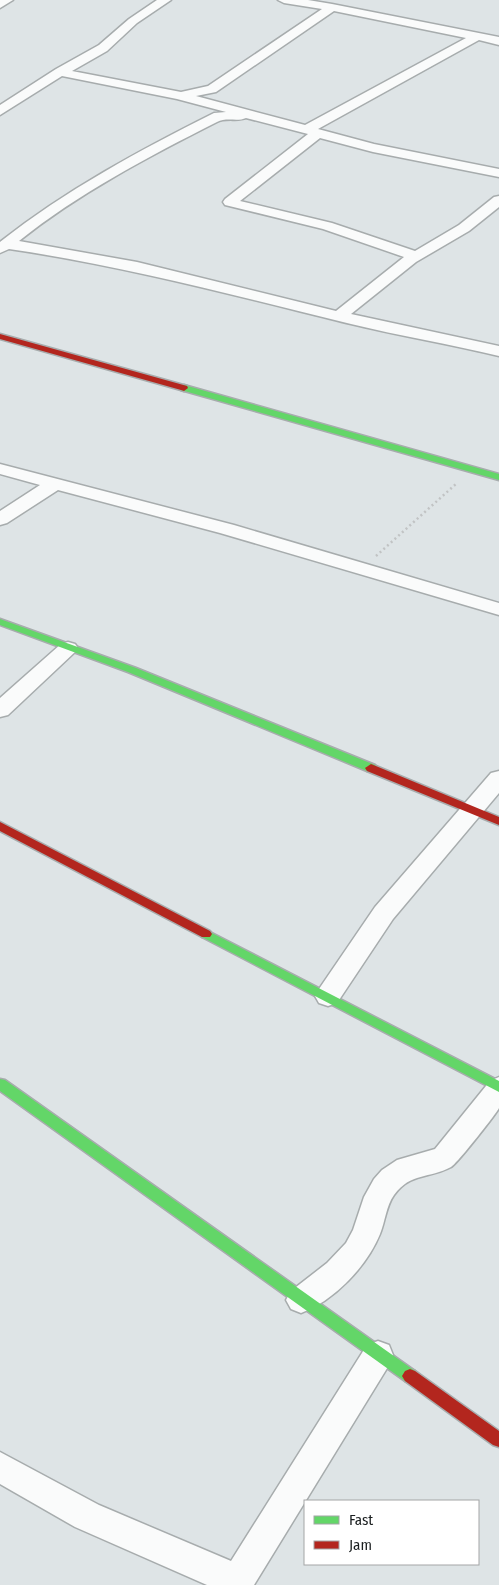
<svg xmlns="http://www.w3.org/2000/svg" width="499" height="1585" viewBox="0 0 499 1585" font-family="'Fira Sans Condensed',sans-serif">
<style>
.lines{fill:none;stroke-linecap:round;stroke-linejoin:round}
.street-casing{stroke:#a7acad;stroke-width:3}
.fast-casing{stroke:#a7acad;stroke-width:3}
.jam-casing{stroke:#a7acad;stroke-width:3}
.path{stroke:#c1c3c4;stroke-width:2.5;stroke-dasharray:2 3;stroke-linecap:butt}
.street{fill:#fafbfb;fill-rule:evenodd}
.fast{fill:#63d668;fill-rule:evenodd}
.jam{fill:#b3261e;fill-rule:evenodd}
</style>
<rect width="100%" height="100%" fill="#dee4e6"/>
<g class="lines">
<defs>
<path id="street" d="M0,0H13L0,8Z
M157,0H171L137,23L107,51L72,71L181,92L208,86L322,9L284,3L278,0H308L332,4L499,37V45L479,40L318,129L374,144L499,169V177L373,152L320,138L240,201L332,223L415,251L459,225L494,197L499,196V207L469,231L416,262L351,314L499,346V356C450,344 400,336 351,324C237,296 125,266 9,249L0,253V242C66,190 140,150 214,113L226,112L177,99L62,76L0,115V105L56,69L99,45L129,19ZM334,11L466,38L305,125L196,96L216,92ZM246,118L308,134L225,199L223,202L225,205L323,229L404,257L336,311L137,262L19,241C79,193 148,157 217,122C226,117 238,122 246,118Z
M0,464L234,525L499,603V615L220,533L58,490L7,523L0,525V511L40,485L0,474Z
M68,642L75,644L78,648L75,652L8,715L0,717V698L61,644Z
M499,771V793L393,919L337,1003L328,1006L319,1003L315,996L319,989L375,907L491,773Z
M499,1077C499,1086 499,1100 499,1108C496,1114 456,1165 451,1167C429,1179 411,1172 394,1195C386,1206 385,1222 380,1234C367,1266 334,1301 301,1313L291,1309L286,1300L291,1291L327,1263L346,1243L353,1230L364,1197L374,1179L382,1170L397,1160L435,1149L490,1081Z
M378,1341L389,1345L393,1355L389,1365L254,1585H207L75,1527L0,1484V1452L99,1505L231,1561L367,1345Z"/>
<path id="fast" d="M184,385L499,474V480L181,390L180,388Z
M0,619L136,668L375,765L377,768L371,772L367,771L128,672L0,625Z
M206,930L499,1081V1092L202,937L200,934L202,931Z
M0,1079L5,1080L415,1371L418,1376L415,1381L410,1383L405,1381L0,1091Z"/>
<path id="jam" d="M0,334L187,386L188,388L184,391L181,390L0,339Z
M371,764L499,817V825L367,771L365,768Z
M0,822L210,931L212,934L210,937H202L0,831Z
M410,1369L415,1371L499,1431V1447L493,1445L405,1381L402,1376L405,1371Z"/>
</defs>
<!-- street casing -->
<use href="#street" class="street-casing"/>
<!-- fast casing -->
<use href="#fast" class="fast-casing"/>
<!-- jam casing -->
<use href="#jam" class="jam-casing"/>
<!-- path -->
<path class="path" d="M376,556L457,483"/>
<!-- street -->
<use href="#street" class="street"/>
<!-- fast -->
<use href="#fast" class="fast"/>
<!-- jam -->
<use href="#jam" class="jam"/>
</g>
<!-- legend -->
<rect x="304" y="1500" width="175" height="65" fill="#ffffff" stroke="#a4a5a6"/>
<rect x="314" y="1516" width="25" height="8" fill="#63d668" stroke="#a4a5a6"/>
<text x="349" y="1525" font-size="15" fill="#1b1f20">Fast</text>
<rect x="314" y="1541" width="25" height="8" fill="#b3261e" stroke="#a4a5a6"/>
<text x="349" y="1550" font-size="15" fill="#1b1f20">Jam</text>
</svg>
